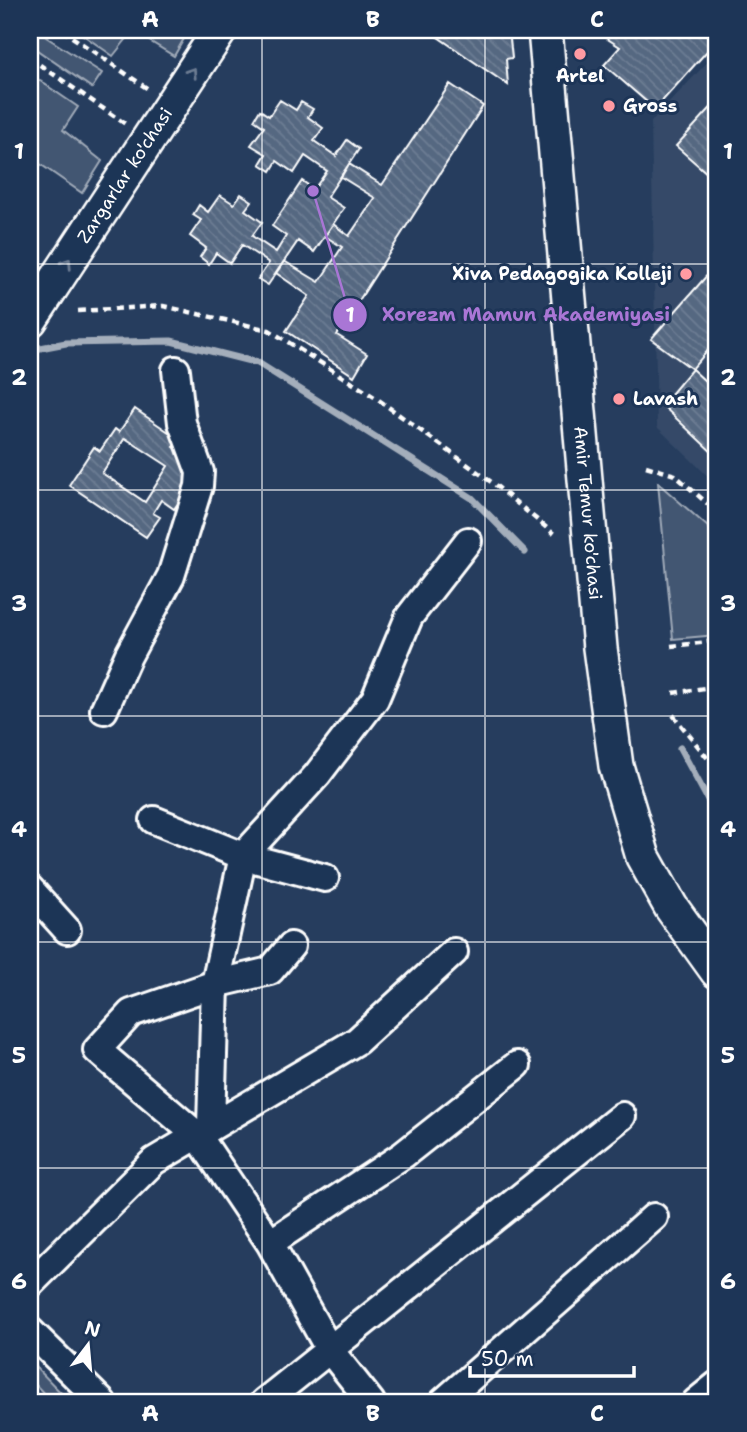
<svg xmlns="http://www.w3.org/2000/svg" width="747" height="1432" viewBox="0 0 747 1432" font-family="'Shantell Sans',sans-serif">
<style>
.built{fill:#344a68}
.green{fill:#425672;stroke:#a0aab8;stroke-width:2}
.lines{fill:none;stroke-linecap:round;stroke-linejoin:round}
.stream{stroke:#a4aebb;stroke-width:7}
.building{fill:url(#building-back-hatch);stroke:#fff;stroke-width:2;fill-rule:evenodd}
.minor-casing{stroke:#fff;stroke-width:32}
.major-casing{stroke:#fff;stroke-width:38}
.path{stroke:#fff;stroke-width:4.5;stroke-dasharray:7 5;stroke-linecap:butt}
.minor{stroke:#1d3557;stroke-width:26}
.major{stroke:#1d3557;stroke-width:33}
.oneway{stroke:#6c7c92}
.grid{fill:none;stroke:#fff;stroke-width:2;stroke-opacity:0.55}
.poi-dot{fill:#ff9aa2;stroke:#1d3557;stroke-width:2.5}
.labels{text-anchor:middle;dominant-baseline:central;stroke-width:6;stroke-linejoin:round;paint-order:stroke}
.poi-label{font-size:18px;font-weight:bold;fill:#fff;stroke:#1d3557;text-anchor:start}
.street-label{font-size:18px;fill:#fff;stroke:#1d3557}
.leader{fill:none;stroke:#a976d5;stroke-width:2.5}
.callout-dot{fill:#a976d5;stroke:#1d3557;stroke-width:2.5}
.mark-label{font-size:21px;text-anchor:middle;font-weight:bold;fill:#fff}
.callout-label{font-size:19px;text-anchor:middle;font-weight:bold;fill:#a976d5;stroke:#1d3557;stroke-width:6;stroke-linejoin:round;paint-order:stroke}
.neatline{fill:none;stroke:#fff;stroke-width:2.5}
.grid-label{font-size:23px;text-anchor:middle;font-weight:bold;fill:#fff}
</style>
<defs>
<pattern id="building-back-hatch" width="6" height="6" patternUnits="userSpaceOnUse" patternTransform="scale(1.75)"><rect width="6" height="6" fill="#556781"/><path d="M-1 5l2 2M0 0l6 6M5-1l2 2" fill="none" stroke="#6e7e94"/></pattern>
</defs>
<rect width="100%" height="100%" fill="#263d5e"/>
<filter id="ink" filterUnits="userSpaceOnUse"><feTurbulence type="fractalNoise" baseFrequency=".0143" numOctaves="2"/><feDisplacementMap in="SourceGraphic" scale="14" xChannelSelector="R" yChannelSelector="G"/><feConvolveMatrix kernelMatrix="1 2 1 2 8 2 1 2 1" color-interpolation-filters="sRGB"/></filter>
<g filter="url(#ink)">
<!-- built -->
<path class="built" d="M717,52V485L657,427L651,122Z"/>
<!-- green -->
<path class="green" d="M35,30L102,73L92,88L30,45Z
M76,30H189L174,56L133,31L113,56Z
M30,74L78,107L63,130L102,161L82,193L30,157Z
M658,483L717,535V635L673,639Z
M30,1361L70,1402H52L30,1379Z"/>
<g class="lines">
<!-- stream -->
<path class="stream" d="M30,350L66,343L171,341L258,363L472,498L525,552
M680,748L717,816"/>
</g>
<!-- building -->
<path class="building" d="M439,30H509L512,58L506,59L508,85L435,35Z
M611,30H717V40L655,109L604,65L620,47L606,38Z
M450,84L483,106L337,335L367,354L354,376L286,331L309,296L276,273L284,261L319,282L342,247L325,236L333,224L349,236L375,198L341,177L349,164L382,185Z
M280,100L296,110L301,102L313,109L308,117L323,128L314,141L336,156L347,140L359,149L327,197L344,208L314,252L298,241L268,285L258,279L269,263L242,245L230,263L216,253L209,264L200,257L206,248L190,236L201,220L193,215L199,205L208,212L220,195L234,204L241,194L252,201L245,210L262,222L252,236L276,252L286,236L272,226L302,181L314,189L327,171L305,156L294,173L277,161L271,171L260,164L266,154L251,145L264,127L254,120L260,110L269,116Z
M717,101V182L676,146Z
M717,264V340L692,369L651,339Z
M692,369L705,381L712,374L717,379V457L662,405Z
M135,409L179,439L174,447L193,460L184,473L194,480L174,509L161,500L153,513L160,517L146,537L69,485L94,447L100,451L115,429L119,432ZM125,438L168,466L145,502L102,473Z"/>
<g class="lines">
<defs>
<path id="minor" d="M104,710L128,656L171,576L199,486L200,472L182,423L176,370
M154,820L243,856L325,878
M30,889L67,930
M291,946L270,971L215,984L131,1013L97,1050L198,1136L270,1243L329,1349L371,1402
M211,1126L215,984L243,856L317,775L375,699L409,617L468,541
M270,1243L403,1155L517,1065
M30,1284L154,1161L357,1041L454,952
M30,1331L102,1402
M264,1402L622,1116
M443,1402L654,1217
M696,1402L717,1385"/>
<g id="major">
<path id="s1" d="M545,30L600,648L616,766L643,857L671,907L717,971"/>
<path id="s2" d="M30,320L220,30"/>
</g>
</defs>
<!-- minor casing -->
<use href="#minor" class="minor-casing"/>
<!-- major casing -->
<use href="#major" class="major-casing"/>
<!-- path -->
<path class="path" d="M62,30L151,91
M30,58L127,125
M78,311L163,306L269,330L376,398L494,484L554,534
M646,466L675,475L717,512
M671,646L717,641
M673,693L717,686
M673,715L717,770"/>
<!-- minor -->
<use href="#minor" class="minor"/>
<!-- major -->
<use href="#major" class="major"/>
</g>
<!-- one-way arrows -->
<defs><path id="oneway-chevron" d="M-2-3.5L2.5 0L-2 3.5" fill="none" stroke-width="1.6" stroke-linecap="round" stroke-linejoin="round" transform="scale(1.75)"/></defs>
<g class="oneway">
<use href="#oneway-chevron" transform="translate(192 72) rotate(-57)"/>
<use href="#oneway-chevron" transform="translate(67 263) rotate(-57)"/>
</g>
</g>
<!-- grid -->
<path class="grid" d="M262,30V1402M485,30V1402M30,264H717M30,490H717M30,716H717M30,942H717M30,1168H717"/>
<!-- markers -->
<g class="poi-dot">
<circle cx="580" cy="54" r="7"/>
<circle cx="609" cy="106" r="7"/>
<circle cx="686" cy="274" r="7"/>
<circle cx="619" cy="399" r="7"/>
</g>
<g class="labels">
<!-- poi labels -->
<g class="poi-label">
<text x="580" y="76" text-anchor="middle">Artel</text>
<text x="623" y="106">Gross</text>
<text x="672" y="274" text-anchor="end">Xiva Pedagogika Kolleji</text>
<text x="633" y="399">Lavash</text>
</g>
<!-- street labels -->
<g class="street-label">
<text stroke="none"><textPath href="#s2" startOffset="173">Zargarlar ko'chasi</textPath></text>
<text stroke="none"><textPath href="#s1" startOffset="485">Amir Temur ko'chasi</textPath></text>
</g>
</g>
<!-- callouts -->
<path class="leader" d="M313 191L350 315"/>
<g class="callout-dot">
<circle cx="313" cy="191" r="7"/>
<circle cx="350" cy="315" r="18"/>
</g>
<g class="mark-label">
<text x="350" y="322">1</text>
</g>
<g class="callout-label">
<text x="526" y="321">Xorezm Mamun Akademiyasi</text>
</g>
<!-- margin -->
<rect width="747" height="1432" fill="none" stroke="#1d3557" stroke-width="77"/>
<!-- north arrow -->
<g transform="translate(88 1345) rotate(16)" stroke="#1d3557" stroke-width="5" paint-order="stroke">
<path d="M0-5L12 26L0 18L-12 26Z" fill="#ffffff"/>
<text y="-10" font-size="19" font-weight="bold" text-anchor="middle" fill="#ffffff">N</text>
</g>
<!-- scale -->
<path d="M470 1366v10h164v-10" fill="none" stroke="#ffffff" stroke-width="3.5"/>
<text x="481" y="1366" font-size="21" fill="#ffffff" stroke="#1d3557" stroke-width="5" paint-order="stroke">50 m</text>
<rect x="38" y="38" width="670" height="1356" class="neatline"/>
<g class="grid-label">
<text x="150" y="27">A</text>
<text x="373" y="27">B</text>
<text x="597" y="27">C</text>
<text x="19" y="159">1</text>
<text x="728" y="159">1</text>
<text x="19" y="385">2</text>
<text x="728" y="385">2</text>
<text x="19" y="611">3</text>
<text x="728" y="611">3</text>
<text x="19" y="837">4</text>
<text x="728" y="837">4</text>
<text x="19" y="1063">5</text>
<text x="728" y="1063">5</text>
<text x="19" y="1289">6</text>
<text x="728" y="1289">6</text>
<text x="150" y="1421">A</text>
<text x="373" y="1421">B</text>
<text x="597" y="1421">C</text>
</g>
</svg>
